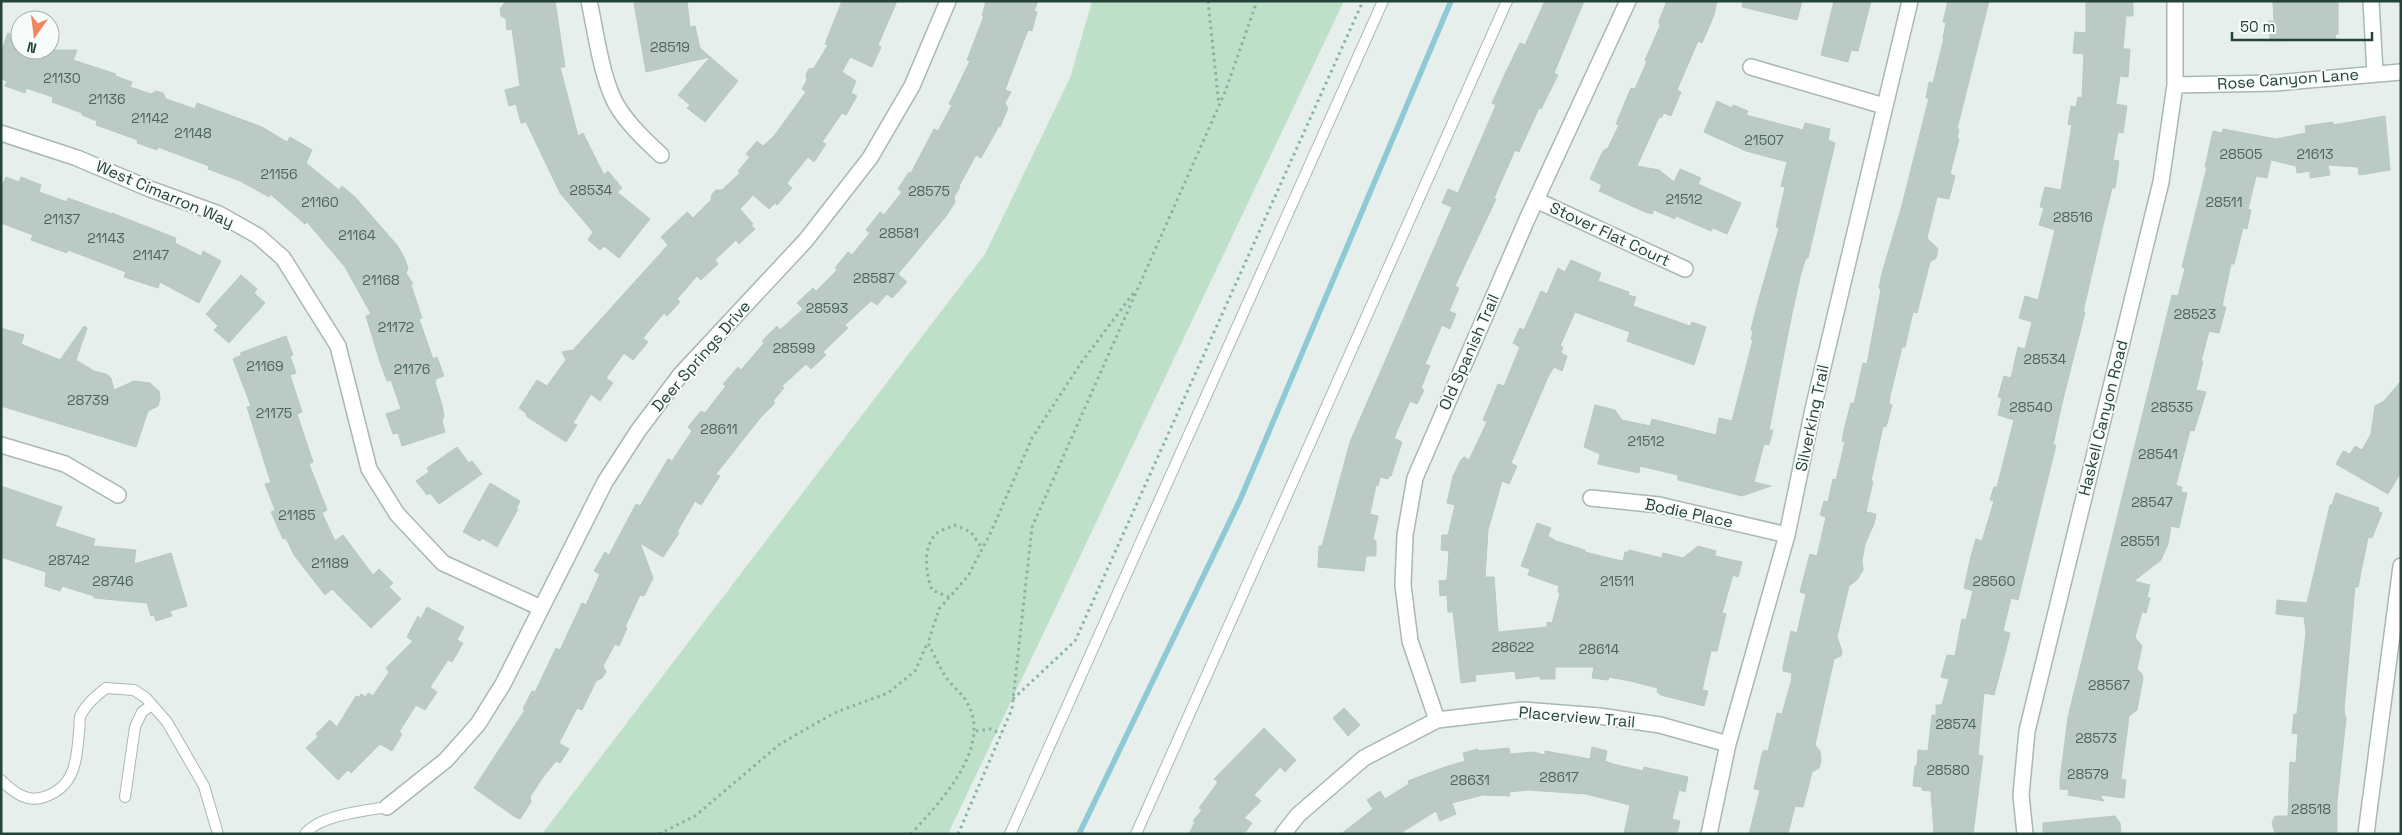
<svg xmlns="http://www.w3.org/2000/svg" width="2402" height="835" viewBox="0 0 2402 835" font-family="'Space Grotesk',sans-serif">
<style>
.green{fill:#bfe0c8}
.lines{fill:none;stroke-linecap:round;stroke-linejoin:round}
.stream{stroke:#8ec9d4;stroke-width:5.5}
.building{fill:#bbcac4;stroke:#b8c9c2}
.lane-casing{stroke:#a8b8b2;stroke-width:12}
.street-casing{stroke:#a8b8b2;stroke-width:18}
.path{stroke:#86b3a5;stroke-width:3;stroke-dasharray:2.5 4;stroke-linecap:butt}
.lane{stroke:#fff;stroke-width:10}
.street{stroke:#fff;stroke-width:15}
.labels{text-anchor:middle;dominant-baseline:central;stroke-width:4;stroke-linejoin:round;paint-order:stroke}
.number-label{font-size:14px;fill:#4a645c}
.street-label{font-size:16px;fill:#24423a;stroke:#f7fbf9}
</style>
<rect width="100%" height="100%" fill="#e6efeb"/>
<!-- green -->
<path class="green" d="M1092,1H1344L948,834H542L985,254L1070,78Z"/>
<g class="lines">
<!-- stream -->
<path class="stream" d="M1079,834L1240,500L1451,1"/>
</g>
<!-- building -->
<path class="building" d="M506,1H555L565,67H560L578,136L583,133L604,175L608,171L622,188L617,192L650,219L619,258L604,246L600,250L588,240L593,232L560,193L526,122L521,123L516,104L509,106L505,90L520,86L512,29L507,30L506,19L501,16L500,9Z
M645,1H687L690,27L695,26L700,48L738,81L705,122L687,108L690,105L678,95L710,57L646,72L634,3Z
M842,1H897L878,45L881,47L872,67L850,57L842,72L856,81L851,93L857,96L846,115L842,113L822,142L826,144L814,162L808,157L790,179L787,184L792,188L777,205L775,203L769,209L753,195L740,209L753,224L751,225L755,229L739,244L736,240L715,260L718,264L701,280L697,276L677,299L680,302L667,316L664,313L643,338L648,342L633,360L624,353L606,378L613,383L600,401L591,394L573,423L577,425L566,442L526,416L527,414L519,408L537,380L547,386L566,360L562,352L573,350L668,245L661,237L687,212L693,218L711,200L712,194L716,190H722L740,173L738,171L750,157L746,154L757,141L763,146L774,136L806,92L802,89L807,80L806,74L809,69L814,68L828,45L825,44Z
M986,1H1038L1034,11L1037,12L1032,31L1028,30L1005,90L1011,92L1005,103L1008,108L1000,127L999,126L981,158L976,155L959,186L960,187L954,197L955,202L947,215L898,274L907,282L892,298L887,294L877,305L871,301L845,325L848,328L823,352L826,355L811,369L806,364L782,386L784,388L773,401L775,403L761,417L716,474L720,476L701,505L695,501L677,532L679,533L663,557L640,543L653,578L644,596L640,595L625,627L627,628L619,646L615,644L603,666L606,672L602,678L596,681L582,710L577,708L559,743L569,749L560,763L556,761L543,777L530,797L531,802L520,819L515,817L474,788L525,710L523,709L532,691L535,692L556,648L560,650L582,603L586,605L600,574L594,571L605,552L609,555L636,504L640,506L668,459L672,461L692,431L688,427L701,411L705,413L726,386L723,384L738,367L741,370L764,343L762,341L777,326L780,330L803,309L797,303L813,288L816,291L837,270L835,268L848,252L852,255L870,233L866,230L880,212L884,215L902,192L898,189L909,172L911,173L934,129L938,131L952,105L949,104L970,61L967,60L984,16H982Z
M1545,1H1584L1554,73L1558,75L1541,109L1539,108L1519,152L1515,150L1494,198L1496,199L1455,286L1459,288L1449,311L1456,314L1450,329L1442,325L1425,364L1430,366L1421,388L1424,390L1417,404L1410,401L1394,438L1402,442L1391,476H1389L1388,479L1380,477L1378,486L1376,485L1370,514L1378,516L1373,540H1376V556H1366L1364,571L1318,567L1319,546H1322L1350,442L1452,207L1442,203L1448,189L1458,193L1496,105L1492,103L1504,76L1520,43L1525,45Z
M1667,1H1717L1714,15L1702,43L1698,41L1677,90L1681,92L1671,116L1664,113L1661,118L1659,117L1637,166L1659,170L1674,182L1680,169L1701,178L1698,184L1741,203L1727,234L1713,228L1711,231L1676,216L1675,219L1654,210L1652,214L1645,212L1599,191L1602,185L1590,179L1601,155L1604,150L1608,148L1619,125L1616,124L1631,88L1635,89L1647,61L1645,60L1660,26L1659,21Z
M1743,1H1802L1797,20L1742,7Z
M1834,1H1871L1858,51L1851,50L1848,62L1821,55Z
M1948,1H1989L1957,129H1959L1957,138L1959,139L1950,174L1955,176L1949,199L1937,197L1927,238L1938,249L1936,258L1930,262L1917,313L1913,312L1905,347H1902L1890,396L1889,404L1892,405L1886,427L1883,426L1871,481H1873L1866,512L1876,514L1874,524L1865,544L1862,561L1863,570L1857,580L1849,586L1837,637L1842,651L1841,656L1834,659L1815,745L1820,751L1821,761L1819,768L1812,772L1803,807L1795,806L1788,834H1749L1760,790L1754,789L1762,754L1764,750L1768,751L1777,713L1782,714L1791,682L1792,673L1783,671V667L1791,631L1797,633L1806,594L1800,592L1801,588L1810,554L1817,556L1826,517L1820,515L1824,501L1828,502L1833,479L1836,480L1845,442L1842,441L1845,426L1851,403L1854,404L1863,363L1867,364L1881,289L1879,288L1882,273L1901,209L1929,98H1926L1929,82L1933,83L1944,38H1943L1946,23L1943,22Z
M2086,1H2133V16H2126L2123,49H2130L2128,77L2120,76L2116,104L2127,106L2123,133L2118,132L2113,160L2119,161L2115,188H2112L2104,221L2083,312H2085L2062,403L2053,445H2056L2018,600L2011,598L2003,631L2010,633L2004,657L1994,695L1984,693L1978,755L1983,756L1973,834H1934L1931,791L1922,790V787L1913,786L1915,766H1917L1918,750L1928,751L1932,715H1936V705H1942L1949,679L1941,677L1947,655L1955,656L1962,619L1966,620L1973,591L1964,588L1971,556L1976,539L1982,541L1994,501L1990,500L1994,487H1997L2014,420L1998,415L2002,398L1998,397L2004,376L2011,378L2018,347L2025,349L2032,322L2019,318L2025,296L2038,300L2055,230L2039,225L2044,208L2040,207L2045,187L2061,190L2072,125L2068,124L2071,106L2076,107L2078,97L2082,98L2084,54L2073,53L2075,32L2086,33Z
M2338,1V34H2335L2336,39L2270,41L2269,21H2274L2273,2Z
M8,33L20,38V50H77L73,60L116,74L115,76L132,82L130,87L151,94L156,91L163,93L166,99L195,109L197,103L262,127L287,142L290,137L312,150L306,163L339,190L342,186L355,197L397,245L404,257L408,268L406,273L413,284L411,285L422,318L419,319L433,359L437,357L444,376L436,379L435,383L442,405L444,416L442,421L445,432L402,446L398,433L393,434L386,414L401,409L391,380L387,381L380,362L366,316L371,314L345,267L307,222L305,224L270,194L269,197L240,181L208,169L209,166L158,147L157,150L137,143L138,140L96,125L97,121L82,115V113L52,102L53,97L26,88L25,93L5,86L7,81L1,79V52Z
M1717,101L1732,108L1733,105L1748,111L1746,115L1803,130L1805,123L1830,129L1828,140L1835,143L1808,258H1806L1801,273L1790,323L1769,430H1773L1769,445L1764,444L1754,482L1771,486L1742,496L1678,480V475L1640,466L1639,473L1598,464L1600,454L1584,447L1595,405L1615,410L1622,420L1650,426L1652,419L1716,435L1719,418L1732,421L1753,340H1751L1753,331L1751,330L1756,309L1779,228L1776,227L1785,187L1781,186L1787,162L1746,151L1704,132Z
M2385,116L2390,170L2359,175L2358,167L2328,165L2330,175L2310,178V171L2297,173L2296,166L2271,160L2267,178L2256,176L2248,209L2251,210L2247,229L2243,228L2234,264H2231L2222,306L2226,307L2219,333L2209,331L2201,361H2203L2196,390L2206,392L2194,431L2190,430L2176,485L2182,487L2181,492L2187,493L2179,528L2171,526L2168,544L2161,560L2134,581L2150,585L2147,597L2150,598L2146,613L2142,612L2135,637L2142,646L2137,669L2142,674L2143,678L2137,710L2129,716L2121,779L2126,780L2124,798L2100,795L2104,801L2068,795L2069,790L2060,789V780L2068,717L2172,295L2178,296L2185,268L2182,267L2207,167H2205L2213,131L2222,133L2223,129L2276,139L2306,133L2305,126L2333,122V125Z
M6,177L19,182L21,177L41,185L39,192L67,202L68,198L112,214V213L176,238L175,243L201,256L203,251L221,261L199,303L160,282L158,288L124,277L126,272L68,250L67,253L31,240L33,235L1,223V188Z
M1571,260L1601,273L1598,281L1629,292L1628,295L1636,297L1633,306L1690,326L1692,322L1706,327L1694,365L1627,341L1630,332L1575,312L1560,346L1563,347L1561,353L1567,356L1562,371L1554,367L1548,377L1511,463L1517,466L1509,484L1502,481L1488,530L1485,577H1494L1498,632L1547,627V622L1552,623L1560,593L1558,592L1559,586L1528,575L1530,569L1521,566L1537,523L1551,528L1548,536L1556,541L1585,550V552L1613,559L1623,561L1625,552H1628L1629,550L1662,558L1663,553L1683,558L1698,546L1716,551L1715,556L1742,562L1738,577L1733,575L1722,613L1726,614L1717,651H1711L1702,690L1708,691L1704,706L1661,695L1657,692L1658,688L1630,681L1609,677L1608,680L1592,678L1594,667H1555V679H1540V676L1516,679L1515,671L1475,675L1476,681L1461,683L1453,612H1448L1447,595L1440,596L1439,581L1447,580L1449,551L1441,550L1442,535H1448L1455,505L1447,503L1453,476L1461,460L1464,457L1469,460L1487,422L1483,420L1498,384L1504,386L1520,347L1513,343L1520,328L1524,330L1541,291L1547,294L1558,268L1565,272Z
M241,275L257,289L254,293L265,303L229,343L214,330L218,326L206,314Z
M84,326L87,328L76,360L94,371L106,374L111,378L114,390L134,381L150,383L159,391L160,399L158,406L148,411L136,447L1,406V328L24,335L21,344L60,360Z
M286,336L293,355L290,356L296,373L290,375L302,412L297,414L313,462L309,464L327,510L322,513L335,541L343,535L373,575L379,569L393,583L389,587L401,599L371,628L332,589L325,595L294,555L286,538L283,539L271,512L275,510L265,484L271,483L247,407L251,406L233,359L242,355L240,353Z
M2401,381V472L2388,494L2336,464L2343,451L2350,454L2355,446L2362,450L2371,434L2375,406L2384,401Z
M457,447L469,463L472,461L482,474L439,504L430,493L427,495L416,481L429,472L427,468Z
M490,483L520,501L516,509H518L497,547L482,538L480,541L463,532Z
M1,486L62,507L55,526L95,539L93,546L136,550L134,564L171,553L187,606L170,611L172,616L156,621L154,615L151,616L147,603L94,598V596L62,586L60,591L45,586L46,572L1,557Z
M2336,493L2379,508L2378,511L2382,513L2372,538L2368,537L2358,587H2355L2344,710L2346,719L2337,802V834H2275L2272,823L2275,816H2288L2290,762L2296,763L2298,734L2292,733L2294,714H2297L2306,632L2304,617L2276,614L2277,600L2307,603L2330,505H2332Z
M427,607L464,627L457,640L463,643L452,662L448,660L430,687L437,692L425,710L416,705L399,732L402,734L392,751L380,744L351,773L348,770L338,780L306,748L318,737L316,734L330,720L337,727L356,696L360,697L361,694L366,697L368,693L373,696L389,672L386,668L413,641L407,637L418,616L421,619Z
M1344,708L1360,725L1348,736L1333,718Z
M1264,728L1296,760L1285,772L1280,767L1254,795L1261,801L1244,818L1252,823L1244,834H1189L1195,822L1193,821L1202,810L1199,808L1218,782L1214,779Z
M1592,747L1607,751L1605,761L1613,764L1643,771L1644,767L1688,777L1685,792L1679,790L1672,819L1680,821L1677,834H1624L1630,805L1586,794L1528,790L1509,792L1510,796L1483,795L1452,803L1456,814L1440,821L1436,811L1399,834H1341L1373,809L1367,800L1380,791L1385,799L1409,784L1408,781L1442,768L1465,761L1463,753L1478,749V751L1509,748L1510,754L1534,752L1545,755V751L1590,759Z
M2115,816L2120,823L2121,834H2043V823Z"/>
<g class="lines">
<defs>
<path id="lane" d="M1,780C13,792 27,803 44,797C75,787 77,760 79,732C80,727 79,721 80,717C84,706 97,695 106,688L134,690L146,698L167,722L204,786L218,834
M125,797L135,727L142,712L152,705
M305,834C319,815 364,811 387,807
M1010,834L1383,1
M1136,834L1507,1"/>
<path id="street" d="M589,1C596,32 602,84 619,109C630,126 646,141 661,155
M2371,1L2375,73
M1751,67L1884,106
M2175,85L2275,83L2401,72
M1,133L77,158L150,189L219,214L258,236L283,258L338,346L369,469L397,514L443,563L541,608
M1536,200L1685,269
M1,445L65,464L118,495
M1591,498L1659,505L1787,535
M1437,720L1410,641L1403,585L1405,535L1415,478L1528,217L1628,1
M387,807L446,760L478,724L503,684L605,482L638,431L681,374L806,240L870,158L912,86L948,1
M1283,834L1298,815L1364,758L1437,720L1523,710L1599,716L1660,725L1728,744
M1709,834L1728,744L1787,535L1813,409L1910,1
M2025,834L2021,795L2027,731L2161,182L2175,85V1
M2366,834L2401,566"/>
</defs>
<!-- lane casing -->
<use href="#lane" class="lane-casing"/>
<!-- street casing -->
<use href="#street" class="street-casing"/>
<!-- path -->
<path class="path" d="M1208,1L1219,105
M949,597L932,590C926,574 922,548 936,534C940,530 949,528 954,525L971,532L982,548
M1013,699L1075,641L1363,1
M976,731L991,729L1001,734
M659,834L695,816L780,744L834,713L888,693L915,671L927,644
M911,834C939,803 992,749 968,704C963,694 952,686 946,677C939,667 934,654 928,643L939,609L968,576L991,532L1032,438L1081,363L1135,291
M958,834L1012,709L1032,527L1225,92L1257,1"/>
<!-- lane -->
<use href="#lane" class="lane"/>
<!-- street -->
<use href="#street" class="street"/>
</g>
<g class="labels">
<!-- number labels -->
<g class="number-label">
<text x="670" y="47">28519</text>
<text x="62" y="78">21130</text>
<text x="107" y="99">21136</text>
<text x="150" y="118">21142</text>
<text x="193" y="133">21148</text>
<text x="1764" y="140">21507</text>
<text x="2241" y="154">28505</text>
<text x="2315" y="154">21613</text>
<text x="279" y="174">21156</text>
<text x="591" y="190">28534</text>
<text x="929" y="191">28575</text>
<text x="1684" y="199">21512</text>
<text x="320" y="202">21160</text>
<text x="2224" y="202">28511</text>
<text x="2073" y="217">28516</text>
<text x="62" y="219">21137</text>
<text x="899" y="233">28581</text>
<text x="357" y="235">21164</text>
<text x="106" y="238">21143</text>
<text x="151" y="255">21147</text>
<text x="874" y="278">28587</text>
<text x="381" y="280">21168</text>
<text x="827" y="308">28593</text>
<text x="2195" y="314">28523</text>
<text x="396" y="327">21172</text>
<text x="794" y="348">28599</text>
<text x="2045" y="359">28534</text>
<text x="265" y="366">21169</text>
<text x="412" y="369">21176</text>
<text x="88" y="400">28739</text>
<text x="2031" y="407">28540</text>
<text x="2172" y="407">28535</text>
<text x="274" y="413">21175</text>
<text x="719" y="429">28611</text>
<text x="1646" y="441">21512</text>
<text x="2158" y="454">28541</text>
<text x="2152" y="502">28547</text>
<text x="297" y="515">21185</text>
<text x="2140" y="541">28551</text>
<text x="69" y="560">28742</text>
<text x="330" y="563">21189</text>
<text x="113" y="581">28746</text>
<text x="1617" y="581">21511</text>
<text x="1994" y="581">28560</text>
<text x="1513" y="647">28622</text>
<text x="1599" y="649">28614</text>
<text x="2109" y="685">28567</text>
<text x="1956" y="724">28574</text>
<text x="2096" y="738">28573</text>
<text x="1948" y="770">28580</text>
<text x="2088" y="774">28579</text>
<text x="1559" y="777">28617</text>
<text x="1470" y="780">28631</text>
<text x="2311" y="809">28518</text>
</g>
<!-- street labels -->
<g class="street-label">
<text transform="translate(2288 79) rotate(-4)">Rose Canyon Lane</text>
<text transform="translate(165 194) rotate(23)">West Cimarron Way</text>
<text transform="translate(1610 234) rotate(25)">Stover Flat Court</text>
<text transform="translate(1469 352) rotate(-66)">Old Spanish Trail</text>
<text transform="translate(701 356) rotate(-49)">Deer Springs Drive</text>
<text transform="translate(1812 418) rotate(-78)">Silverking Trail</text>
<text transform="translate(2103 418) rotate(-76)">Haskell Canyon Road</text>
<text transform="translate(1689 513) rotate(12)">Bodie Place</text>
<text transform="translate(1577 717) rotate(5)">Placerview Trail</text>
</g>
</g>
<!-- border -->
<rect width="2402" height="835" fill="none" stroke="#24423a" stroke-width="5"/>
<!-- north arrow -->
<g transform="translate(35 35) rotate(194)"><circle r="24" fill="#f7fbf9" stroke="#a3b1ad"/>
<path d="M0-4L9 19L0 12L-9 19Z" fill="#f4845f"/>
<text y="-8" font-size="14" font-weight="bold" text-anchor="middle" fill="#24423a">N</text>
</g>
<!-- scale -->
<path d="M2232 32v8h140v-8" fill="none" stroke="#24423a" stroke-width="2.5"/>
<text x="2240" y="32" font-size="15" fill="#24423a" stroke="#f7fbf9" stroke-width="4" paint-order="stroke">50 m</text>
</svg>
